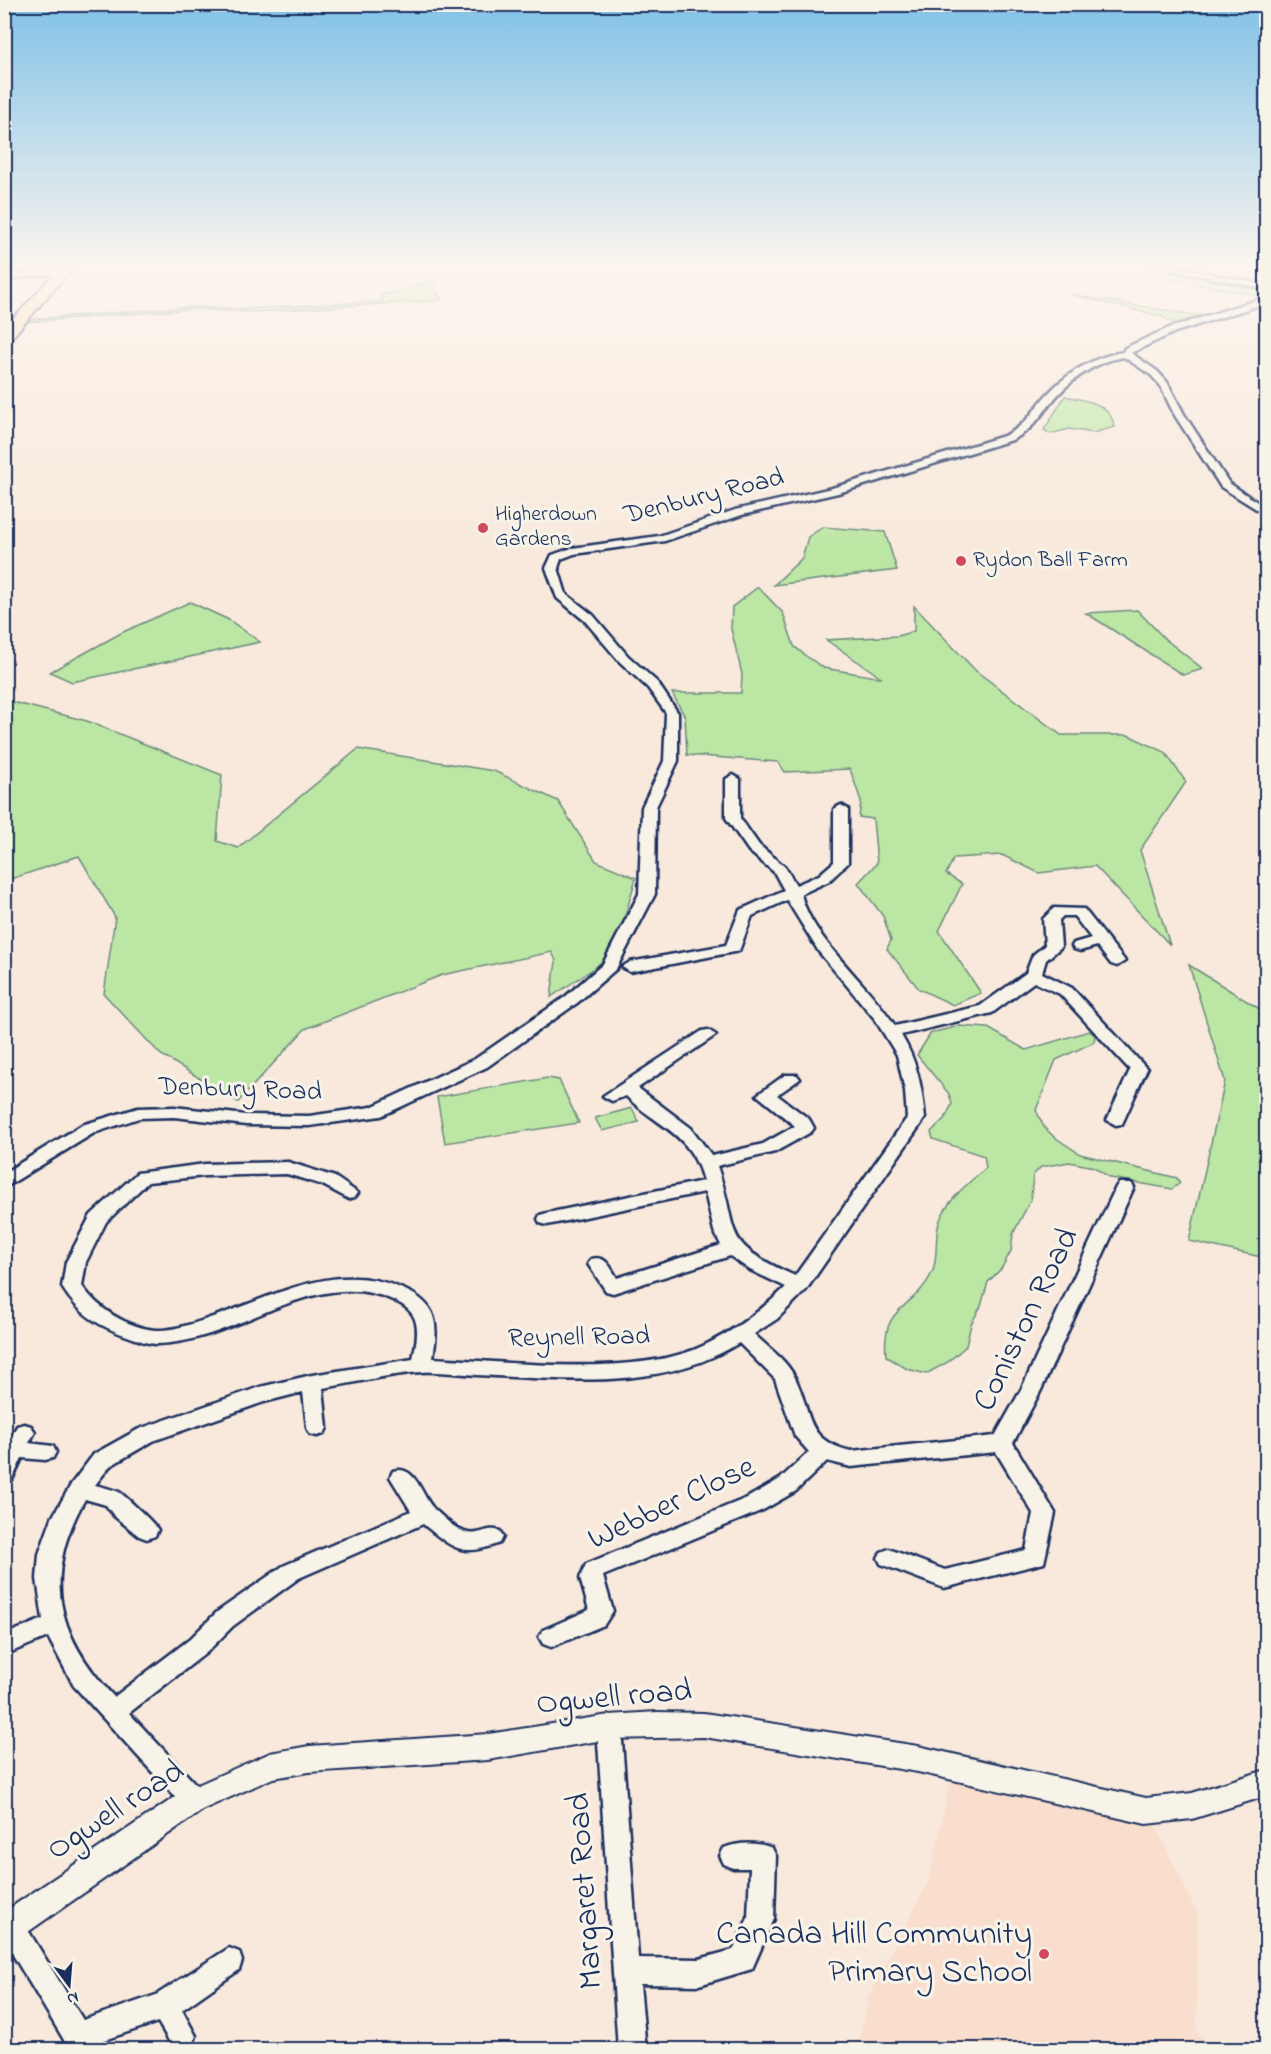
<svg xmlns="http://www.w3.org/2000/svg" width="1271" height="2054" viewBox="0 0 1271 2054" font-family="'Indie Flower',sans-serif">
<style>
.built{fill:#f9dece}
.green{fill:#bce6a3;stroke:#6c8a80;stroke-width:1.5}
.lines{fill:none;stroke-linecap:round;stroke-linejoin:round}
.minor-casing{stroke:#1b2f5e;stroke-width:5}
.tertiary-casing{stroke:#1b2f5e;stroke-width:4}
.primary-casing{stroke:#1b2f5e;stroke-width:4}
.minor{fill:#f7f3e8;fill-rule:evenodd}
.tertiary{fill:#f7f3e8;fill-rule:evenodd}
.primary{fill:#fddcac;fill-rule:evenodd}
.poi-dot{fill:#d1495b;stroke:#f7f3e8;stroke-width:2}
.labels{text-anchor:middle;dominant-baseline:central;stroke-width:6;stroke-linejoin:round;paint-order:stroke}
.far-poi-label{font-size:22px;fill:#1b2f5e;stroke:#f7f3e8;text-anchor:start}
.street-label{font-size:27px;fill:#1b2f5e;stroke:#f7f3e8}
.near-street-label{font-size:33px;fill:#1b2f5e;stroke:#f7f3e8}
.near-poi-label{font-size:33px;fill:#1b2f5e;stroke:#f7f3e8;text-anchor:end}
</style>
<rect width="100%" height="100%" fill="#f8e9dc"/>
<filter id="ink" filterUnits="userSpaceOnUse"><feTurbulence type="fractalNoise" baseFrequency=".0167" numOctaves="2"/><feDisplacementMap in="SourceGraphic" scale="12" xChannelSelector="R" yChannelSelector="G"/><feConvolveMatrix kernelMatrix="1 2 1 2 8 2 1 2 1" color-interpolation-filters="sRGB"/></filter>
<g filter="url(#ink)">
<!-- built -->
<path class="built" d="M951,1778L1153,1821L1197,1913V2032L1215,2049L856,2050L869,1995L929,1880Z"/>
<!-- green -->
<path class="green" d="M1160,270L1264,291L1255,295L1150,275Z
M430,280L442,300L254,312L192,309L27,322L33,319L189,307L246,309L383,301L380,295L403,291Z
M1068,294L1200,316L1179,326L1161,316Z
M1065,396C1087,401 1109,402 1115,427L1093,433L1069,429L1050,434L1044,430Z
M823,527L885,532L897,570L774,585L802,558L808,537Z
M758,587L783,613L794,646L806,656L824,668L882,678L826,640L898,636L914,631V606L976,671L1061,735H1128L1165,752L1186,782L1140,850L1170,945L1095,866L1039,873L1002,855L954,858L946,874L962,884L939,931L981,993L953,1005L919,989L887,949L891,940L883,916L858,883L877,863L873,819L859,817L861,801L850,769L785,772L778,762L687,755L685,717L672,693H741L742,674L731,629L732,607Z
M190,602L229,620L260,642L72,682L50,672L123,632Z
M1137,610L1165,639L1203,669L1183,675L1086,613Z
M4,700L87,721L222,775L217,841L238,848L358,749L494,771L558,801L596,861L636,878L616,947L596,967L551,997L556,961L552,952L442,975L305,1029L238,1102L160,1054L104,994L115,917L79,856L5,881Z
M1189,965L1266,1013V1258L1189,1241L1225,1081Z
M959,1026L988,1028L1026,1050L1089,1031L1095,1035L1094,1042L1056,1060L1036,1110L1044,1127L1053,1136L1080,1154L1177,1178L1180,1183L1172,1189L1110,1178L1094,1167L1069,1162L1041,1167L1033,1175L1031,1199L1013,1234L1011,1251L1001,1269L988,1282L981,1306L971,1324L966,1346L948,1362L926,1374L907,1369L886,1356C881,1303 913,1312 932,1273C938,1260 935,1241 938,1227C943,1203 968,1183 986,1168L984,1156L933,1139L931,1132L945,1118L952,1104L949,1094L917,1055L931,1033Z
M548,1078L559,1080L579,1123L445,1143L437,1097Z
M632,1108L639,1122L602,1131L595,1118Z"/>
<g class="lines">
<defs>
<path id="minor" d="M1149,265H1165L1266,285V289Z
M66,269L63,273L4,279V275Z
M1266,297V303L1175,332L1131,353L1157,371L1167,382L1184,414L1229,483L1266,508V515L1221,487L1174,414L1160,385L1151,375L1124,357C1096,361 1069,380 1051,403C1038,419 1031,431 1012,440L838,493L742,515L665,541L574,554L561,559L558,568L566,594L593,615L628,656L657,682L678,713V761L656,807L655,894L616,969L577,1003L487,1067L381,1116L309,1126L246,1125L174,1117L139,1118L94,1133L4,1188V1173L82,1125L138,1108L174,1107L246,1115L309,1116L371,1107L475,1059L565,997L603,964L639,894L642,807L664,761L666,713L648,688L620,662L585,621L557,598L546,568L552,555L572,548L659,536L735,510L832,488L1004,436C1024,427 1031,414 1044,398C1064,375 1092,357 1123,352L1125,348L1169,328Z
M733,775L740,779V818L759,845L785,867L796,885L819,875L834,862V809L841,805L848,809V863L829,881L801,894C811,939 870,985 895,1026L980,1006L1026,973L1033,955L1045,945L1043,919L1054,908L1084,909L1125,961L1117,966L1111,964L1097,946L1080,951L1074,949L1072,946L1074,943L1091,938L1074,916H1063L1059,920L1061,947L1046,960L1042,973L1072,988L1147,1069L1122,1124L1116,1125L1107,1120L1130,1070L1060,994L1034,982L992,1013L901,1035C917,1061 922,1087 925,1118L806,1290L777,1319L754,1334C766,1346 785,1359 793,1374C814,1412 801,1439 851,1451L995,1436L1021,1390L1116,1187L1119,1183H1131L1134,1187L1041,1390L1013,1443L1055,1513L1044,1563L944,1588L881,1564L878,1558L881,1552L889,1549L945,1570L1026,1550L1033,1513L996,1452L851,1467L827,1461L796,1491L763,1510L603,1576L613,1611L604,1625L551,1647L543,1644L539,1637L543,1630L589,1610L580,1578L586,1564L747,1498L780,1479L809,1452L795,1436L775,1379L739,1343C661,1392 564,1379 477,1375C459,1374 440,1371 422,1372C389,1374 355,1383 323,1388L327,1428L324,1434L317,1436L310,1434L307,1428L303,1392L264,1402L153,1441L110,1466L95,1485C103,1487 112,1489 119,1492C123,1494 156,1525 158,1530L155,1536L147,1539L139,1536L114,1516L106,1505L85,1499C42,1575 55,1634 114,1697L190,1639L217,1612L283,1566L411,1511L390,1477L393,1471C416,1464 421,1496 434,1509C445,1519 462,1537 477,1533C487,1531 490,1528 500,1531L503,1537L500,1543C461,1558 453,1548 423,1524L299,1578L233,1626L206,1653L129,1713L203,1792L207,1800L203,1808L194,1811L185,1808L74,1686L48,1637L4,1655V1635L43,1619L37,1579L39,1554L52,1518L72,1483L94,1454L139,1429L260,1387L312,1375L413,1359C415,1347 419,1335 416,1323C414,1312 404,1305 395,1301C314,1263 238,1343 157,1344C148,1344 139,1340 130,1337C101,1327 79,1315 62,1287L66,1262L91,1215L137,1173L205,1164L288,1162L335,1177L358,1193L355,1197L349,1199L323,1185L287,1174L205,1176L148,1182L106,1222L86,1262L82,1286C98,1309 126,1327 155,1330C170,1331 189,1325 204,1320C271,1299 335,1257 405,1290C439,1305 438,1326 433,1358C507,1362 639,1378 705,1345C735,1330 762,1310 786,1287L750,1270L730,1256L613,1293L606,1291L588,1264L591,1259C606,1255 610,1267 617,1278L721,1245L714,1231L705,1192L547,1225L540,1223L538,1219L540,1215L547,1213L703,1181C691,1132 657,1127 626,1096L612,1101L603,1096L702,1031L708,1030L716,1035L638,1088L691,1128L712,1156L763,1144L795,1126L757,1095L785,1075H797L800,1079L777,1095L809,1119L814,1128L811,1132L775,1152L717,1166C741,1235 717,1241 795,1276L907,1118L905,1091L897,1055L874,1018L819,952L787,900L752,916L739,951L630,972L622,967L630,962L726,945L740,910L784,890L774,872L749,851L726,818V779Z
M24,1424L31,1426L35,1432L29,1443L53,1446L56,1452L53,1458L45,1460L22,1458L12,1480L4,1482V1451L17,1426Z
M609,1716L618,1720L621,1727L638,1958L699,1959L733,1950L748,1918L750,1868H733L724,1864L720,1856L724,1848C738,1842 758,1842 772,1848L776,1856L774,1919L752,1969L699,1985L640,1984L646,2050H618L597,1727L600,1720Z
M11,1913L20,1917L83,2020L156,1995L229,1948L239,1952L242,1961L239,1970L182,2010L196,2036L192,2046L183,2050L172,2046L158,2022L92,2044L93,2050H65L64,2040L4,1940V1916Z"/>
<path id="tertiary" d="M657,1712L704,1713L918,1746L1146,1798L1192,1793L1266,1770V1796L1192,1819L1146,1824L918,1772L704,1737L609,1739L488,1760L309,1772L273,1778L204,1809L15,1941L4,1945V1912L184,1791L270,1753L309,1746L488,1734L609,1715Z"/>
<path id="primary" d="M62,265H75L9,341L4,342V329Z"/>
</defs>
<!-- minor casing -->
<use href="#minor" class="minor-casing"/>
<!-- tertiary casing -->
<use href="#tertiary" class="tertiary-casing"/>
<!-- primary casing -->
<use href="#primary" class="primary-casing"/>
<!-- minor -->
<use href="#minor" class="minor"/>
<!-- tertiary -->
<use href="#tertiary" class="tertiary"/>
<!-- primary -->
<use href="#primary" class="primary"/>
</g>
</g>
<!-- sky -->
<linearGradient id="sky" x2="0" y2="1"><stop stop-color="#81c2e7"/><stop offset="0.48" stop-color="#fcf5ef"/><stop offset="1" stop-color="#fcf5ef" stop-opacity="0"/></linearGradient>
<rect width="1271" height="553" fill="url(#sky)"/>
<!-- markers -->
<g class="poi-dot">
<circle cx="483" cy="528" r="6"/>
<circle cx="961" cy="561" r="6"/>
<circle cx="1044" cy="1954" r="6"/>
</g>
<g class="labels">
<!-- far-poi labels -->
<g class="far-poi-label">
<text x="495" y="515">Higherdown<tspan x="495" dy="25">Gardens</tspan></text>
<text x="973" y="561">Rydon Ball Farm</text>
</g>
<!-- street labels -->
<g class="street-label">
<text transform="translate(704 497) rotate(-14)">Denbury Road</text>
<text transform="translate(240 1090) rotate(2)">Denbury Road</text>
<text transform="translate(579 1338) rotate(-1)">Reynell Road</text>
</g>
<!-- near-street labels -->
<g class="near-street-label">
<text transform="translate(1027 1320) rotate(-64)">Coniston Road</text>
<text transform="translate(672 1504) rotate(-25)">Webber Close</text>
<text transform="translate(614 1698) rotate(-5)">Ogwell road</text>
<text transform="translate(116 1811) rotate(-33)">Ogwell road</text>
<text transform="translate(586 1891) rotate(-94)">Margaret Road</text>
</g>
<!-- near-poi labels -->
<g class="near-poi-label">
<text x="1032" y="1935">Canada Hill Community<tspan x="1032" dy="38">Primary School</tspan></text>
</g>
</g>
<!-- margin -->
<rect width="1271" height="2054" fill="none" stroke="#f7f3e8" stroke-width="24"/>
<rect x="12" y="12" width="1247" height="2030" fill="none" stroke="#1b2f5e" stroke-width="2" filter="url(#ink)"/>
<!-- north arrow -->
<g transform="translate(69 1985) rotate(164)" stroke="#f7f3e8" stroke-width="4.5" paint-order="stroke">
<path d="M0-4.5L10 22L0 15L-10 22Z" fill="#1b2f5e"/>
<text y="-9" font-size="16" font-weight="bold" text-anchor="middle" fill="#1b2f5e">N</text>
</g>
</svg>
